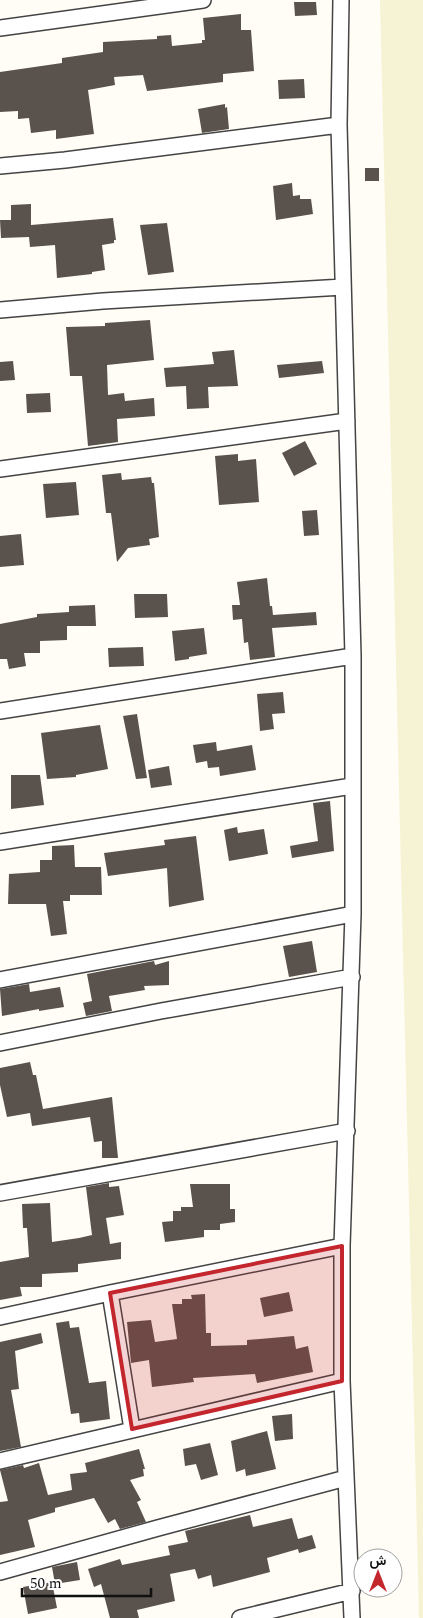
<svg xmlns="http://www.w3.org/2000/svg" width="423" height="1618" viewBox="0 0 423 1618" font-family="Spectral,Vazirmatn,serif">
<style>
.farmland{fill:#f6f3d4}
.building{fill:#5a524d}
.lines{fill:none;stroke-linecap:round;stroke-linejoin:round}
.street-casing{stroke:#444;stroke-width:18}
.street{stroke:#fff;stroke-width:15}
.marked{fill:#c4262e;fill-opacity:0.2;stroke:#c4262e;stroke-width:4;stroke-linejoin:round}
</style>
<rect width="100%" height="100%" fill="#fffdf5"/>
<!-- farmland -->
<path class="farmland" d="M380,0H423V1618H419Z"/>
<!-- building -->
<path class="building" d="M294,2H316L317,15L295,16Z
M241,14V30H251L254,71L223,74V82L147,91L143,75L114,77L115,85L88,90L94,134L56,139V130L31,133L29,118L18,119V111L0,112V72L62,63V58L103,52V42L157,39V36L171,35L172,46L202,43V40H205L203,18Z
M304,79L305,98L279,99L278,80Z
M225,104V108L227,107L229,129L202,133L198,109Z
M365,168H379V181H365Z
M292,183L293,196L300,195V199H311L313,214L276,220L273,186Z
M31,204V225L113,218L116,240H114V243L102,245L105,270L92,272V274L57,278L55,245L30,247L29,237L1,238L0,220H11V205Z
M167,223L174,272L148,275L140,225Z
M150,320L154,360L107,365L108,395L124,393L125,401L154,398L155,416L117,419L118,442L88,446L82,376H70L66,327L105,326V323Z
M234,350L238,386L208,387L209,408L187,409L186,386L166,387L164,368L214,364L212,352Z
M13,361L15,380L0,381V362Z
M322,361L324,373L279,378L277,365Z
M50,393L51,412L27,413L26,394Z
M305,441L317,464L294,476L282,453Z
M238,454V461L256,459L259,502L219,505L215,456Z
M121,473L122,480L151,477L152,483H154L159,537L149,539L150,545L128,548L117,562L111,513H106L102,475Z
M76,482L79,515L46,518L43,484Z
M317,510L319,535L304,536L302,511Z
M21,534L24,565L0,567V536Z
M267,578L270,606H272L273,615L316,612L317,625L272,628L275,657L250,660L248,642L244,643L242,619L233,620L232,605H240L237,582Z
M134,594H167L168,617L135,618Z
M95,605L96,626H67V640L40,641V653H24L26,666L9,669L7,659H0V624L37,617V614L69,612V606Z
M204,628L207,654L189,657V659L175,661L172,631Z
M143,647L144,666L109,667L108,648Z
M283,692L285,713L272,714L274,729L260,731L257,694Z
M137,714L147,778L136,779L123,716Z
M100,725L108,769L76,775V777L47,779L41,733Z
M216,742L217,751L252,745L256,770L220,776L219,767L208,768L207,761L196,763L193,745Z
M169,766L172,785L151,788L148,770Z
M11,775H40L44,805L11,809Z
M330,801L334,851L292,858L290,846L318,841L313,803Z
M237,827L238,833L264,829L268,854L229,861L224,830Z
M196,836L204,900L169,907L167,868L108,876L104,853L165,845L164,840Z
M74,845L75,867H101L102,895H70V901H63L67,934L51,936L46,904H8L9,874L40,872V860H52V846Z
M312,941L317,972L289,977L283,946Z
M154,961L155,965L169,961V985L144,986L145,990L109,996L112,1011L86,1016L83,1003L92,1001L87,974Z
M29,984L30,992L60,987L64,1007L39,1011V1009L2,1016L0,989Z
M30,1062L33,1075H36L43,1109L112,1097L118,1158H102V1141L94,1142L90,1117L32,1126L30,1113L7,1117L0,1085V1068Z
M109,1183V1187L119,1186L124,1215L106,1218L110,1244L121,1242V1259L78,1264V1272L42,1274V1287H20L22,1296L0,1300V1262L29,1257L27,1228H23L22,1204L50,1203L52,1242L79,1238L92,1235L86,1187Z
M190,1184H230V1209H235V1222L220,1224V1230H204V1237L165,1242L162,1222L173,1221V1211H181V1207H193Z
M289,1292L293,1311L264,1317L260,1298Z
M205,1294L206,1333H211V1346L247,1345V1340L294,1336L296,1349L308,1346L313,1372L257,1383L255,1374L193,1378L194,1382L152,1387L149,1360L131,1363L127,1322L151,1320L155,1342L177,1339L172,1304H182V1299H192L191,1295Z
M69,1321L70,1328L79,1327L89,1383L106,1381L110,1419L80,1423L79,1413L71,1414L56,1323Z
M41,1333L43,1343L15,1351L19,1389L11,1390L21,1447L0,1451V1342Z
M292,1414L293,1439L275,1441L272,1416Z
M267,1431L276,1469L246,1476L245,1469L236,1472L231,1441Z
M210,1443L218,1475L201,1480L196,1464L185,1466L183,1449Z
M139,1449L145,1469H143L144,1476L130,1480L141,1500L137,1502L146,1522L120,1529L115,1519L108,1523L94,1498L55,1508V1512L28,1520L35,1547L0,1555V1502L8,1501L0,1470L23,1465L24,1468L39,1463L48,1495L72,1490L70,1474L87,1472L85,1463Z
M250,1515L253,1527L292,1518L298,1539L312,1535L316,1548L299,1553L298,1549L267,1558L270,1572L213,1587L211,1575L198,1579L195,1569L170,1574L175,1601L137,1610L139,1618H110L101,1584L94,1587L88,1569L120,1559L122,1565L170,1555L168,1546L188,1542L185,1531Z
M77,1562L80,1580L55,1584L52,1567Z
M52,1582L57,1608L28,1614L23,1587Z"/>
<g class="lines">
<defs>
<path id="street" d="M341,0L339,125L353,656V914L342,1246V1381L352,1618
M0,28L203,0
M0,166L65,160L339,125
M0,310L103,301L343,287
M0,469L347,421
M0,711L353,656
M0,842L352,786
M0,980L353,914
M0,1043L161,1011L352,977
M0,1193L347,1131
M110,1293L132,1429
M0,1317L110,1293L342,1246
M0,1461L342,1381
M0,1572L158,1528L346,1478
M240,1618L352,1591"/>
</defs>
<!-- street casing -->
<use href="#street" class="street-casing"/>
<!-- street -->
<use href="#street" class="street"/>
</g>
<!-- marked area -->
<path class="marked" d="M342,1246V1381L132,1429L110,1293Z"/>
<!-- north arrow -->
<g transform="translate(378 1573)"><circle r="24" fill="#ffffff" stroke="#a0a0a0"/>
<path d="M0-4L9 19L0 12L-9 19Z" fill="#c4262e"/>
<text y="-8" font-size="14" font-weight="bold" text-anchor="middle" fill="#111111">ش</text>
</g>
<!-- scale -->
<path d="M22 1588v8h129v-8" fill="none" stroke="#111111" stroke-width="2.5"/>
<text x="30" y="1588" font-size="15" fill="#111111" stroke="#ffffff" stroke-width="4" paint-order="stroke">50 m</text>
</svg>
